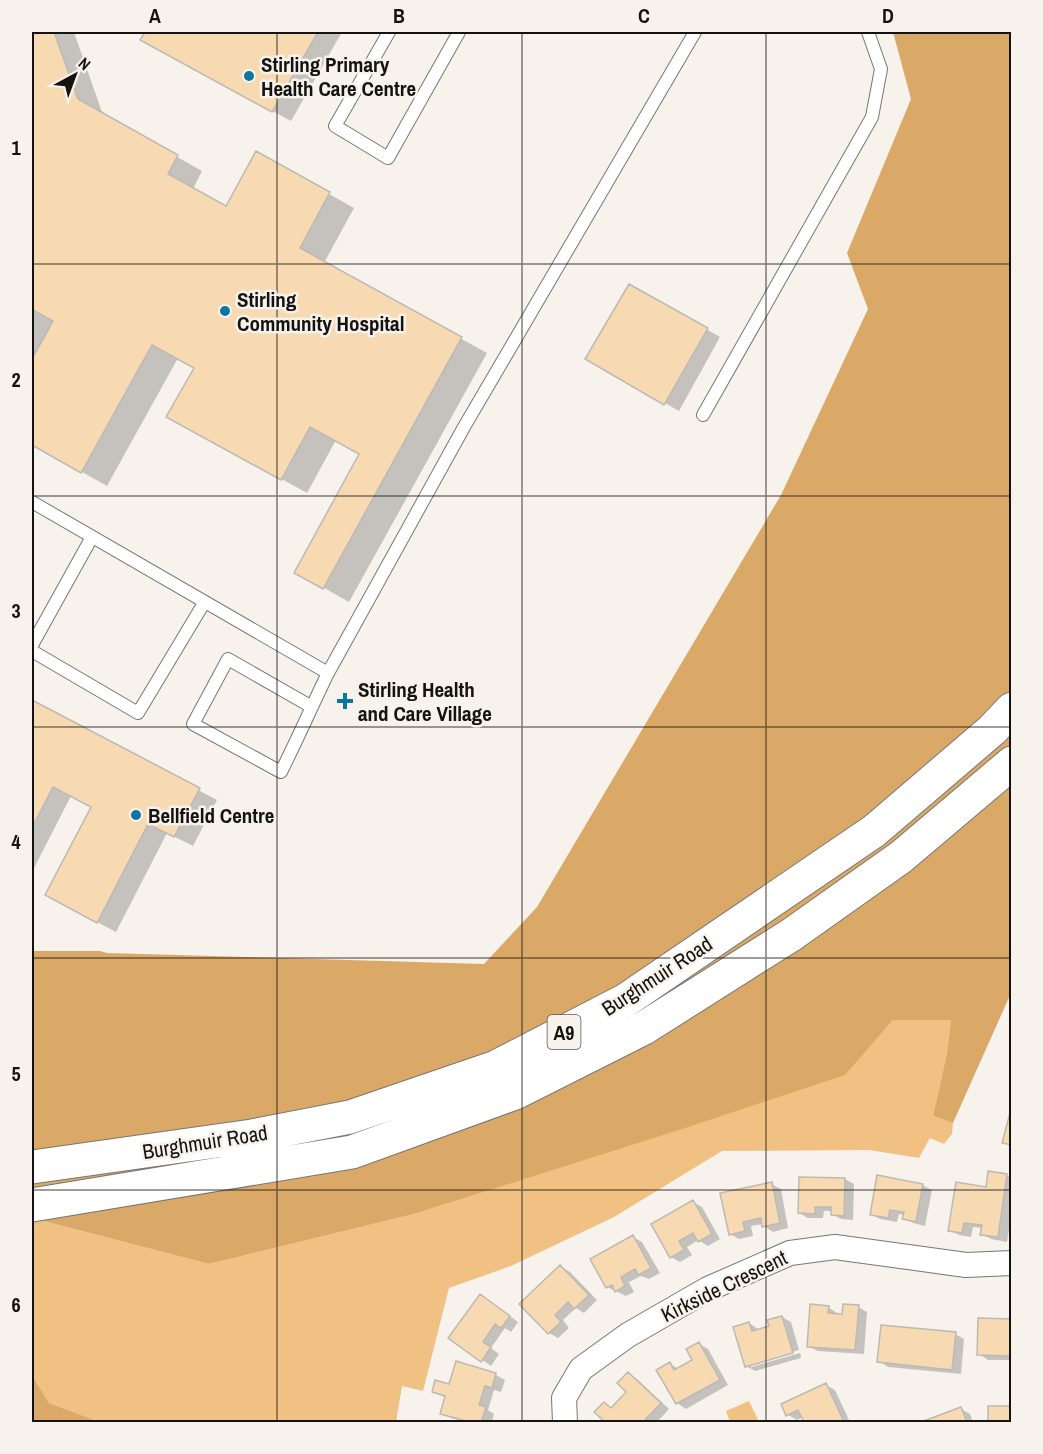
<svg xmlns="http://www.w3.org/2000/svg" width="1043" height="1454" viewBox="0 0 1043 1454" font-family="'Archivo Narrow',sans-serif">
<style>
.green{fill:#f1c183}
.forest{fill:#daa968}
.shadow{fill:#0003}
.building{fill:#f7d9b2;stroke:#bdb9b3;stroke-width:1.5}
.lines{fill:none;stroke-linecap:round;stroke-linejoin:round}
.service-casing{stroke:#7a7671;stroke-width:14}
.minor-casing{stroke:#7a7671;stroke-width:26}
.primary-casing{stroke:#7a7671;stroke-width:35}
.service{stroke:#fff;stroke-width:12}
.minor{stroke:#fff;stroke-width:24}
.primary{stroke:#fff;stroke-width:33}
.grid{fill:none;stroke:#151311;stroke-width:1.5;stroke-opacity:0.55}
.poi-dot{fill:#0b77a1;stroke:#f7f2ec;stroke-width:2}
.labels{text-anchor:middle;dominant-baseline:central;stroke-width:5;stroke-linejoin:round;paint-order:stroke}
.shield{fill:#f7f2ec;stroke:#595653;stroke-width:1.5}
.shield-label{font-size:20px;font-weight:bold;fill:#151311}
.poi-label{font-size:21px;font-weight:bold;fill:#151311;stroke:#f7f2ec;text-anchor:start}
.street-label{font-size:21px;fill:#151311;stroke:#f7f2ec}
.neatline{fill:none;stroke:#151311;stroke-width:2}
.grid-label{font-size:20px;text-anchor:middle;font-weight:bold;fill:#151311}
</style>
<rect width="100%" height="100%" fill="#f7f2ec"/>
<!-- green -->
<path class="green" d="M893,1020H951L947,1053L933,1116L953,1123L952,1134L944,1144L930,1138L919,1158L869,1150L722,1151L614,1217L511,1266L449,1288L423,1391L402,1386L396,1422H100L49,1403L32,1375V1220H40L209,1264L414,1214L844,1075Z
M749,1401L759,1422H730L726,1411Z"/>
<!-- forest -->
<path class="forest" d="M893,32H1011V993L953,1123L933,1116L947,1053L951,1020H893L845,1075L685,1128L414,1214L209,1264L40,1220L32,1206V951H100L107,953L484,964L537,907L781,495L868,309L847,253L911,99Z
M32,1375L49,1403L100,1422H32Z"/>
<!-- shadow -->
<path class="shadow" d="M32,32H74L103,115L202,171L193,189L226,208L256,153L354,208L324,263L487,353L349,602L296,572L361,454L336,440L307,493L193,430L195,367L178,358L107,486L32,444Z
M147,32H242L244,33L245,32H342L291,121L142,40Z
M629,286L720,337L679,411L587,359Z
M32,702L217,800L193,846L167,833L116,932L65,905L93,807L71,796L32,872Z
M989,1173L1007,1176L1012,1178V1210L1007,1242L991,1239L982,1234L983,1228L973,1227L971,1237L959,1235L950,1230L987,1189Z
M845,1179L854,1184L853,1220L841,1219L832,1214V1211H824L823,1218H808L799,1213Z
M771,1184L781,1189L788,1228L773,1232L764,1226L763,1224L751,1226L753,1236L739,1239L730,1234Z
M922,1185L932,1190L925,1226L913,1223L904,1218L905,1215L899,1214L897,1222L880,1219L871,1214Z
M693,1202L702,1207L720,1239L708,1246L698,1240L687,1247L692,1255L680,1262L671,1257Z
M633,1237L642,1242L660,1273L649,1279L641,1276L629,1282L634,1292L626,1296L607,1287Z
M561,1267L570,1272L597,1300L584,1313L576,1308L563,1320L569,1328L558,1338L549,1333L522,1304Z
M489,1301L518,1322L511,1332L505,1328L491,1348L499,1354L491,1366L450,1338Z
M828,1307L837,1313V1315H844L858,1307L867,1312L864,1354L818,1351L808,1346Z
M782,1317L791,1322L799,1350L751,1364V1367L800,1353L801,1358L755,1371L746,1366L749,1323L758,1329L759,1331L771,1327Z
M1012,1321V1360H988L979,1354Z
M955,1334L964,1339L961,1374L888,1367L879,1361Z
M699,1344L708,1349L728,1385L686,1409L677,1403L670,1364L679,1369L694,1360Z
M457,1363L496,1375L505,1380L501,1392L494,1390L488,1410L494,1414L492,1422H466L451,1418L442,1413L446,1398L433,1391L450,1386Z
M628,1374L637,1379L669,1409L657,1422H607L596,1412L604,1404L612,1408L628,1392Z
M826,1385L835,1390L850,1422H806L803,1417L797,1420L788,1415Z
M961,1409L970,1414L973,1422H925Z"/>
<!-- building -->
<path class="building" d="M32,32H54L78,99L178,155L168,174L226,206L256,151L330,192L300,248L462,337L323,589L294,573L359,454L310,427L281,480L166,417L194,368L152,345L81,473L32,445V359L53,321L33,310L32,313Z
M145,32H318L272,112L140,40Z
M629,284L708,328L664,405L585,359Z
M32,700L200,788L174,837L148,824L97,923L45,895L91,807L53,787L32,828Z
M1012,1105V1145L1002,1143Z
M988,1171L1007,1174L998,1237L980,1235L982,1225L964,1223L962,1233L948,1231L956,1182L986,1187Z
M877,1175L923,1184L916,1222L902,1219L904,1212L890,1210L888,1218L870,1215Z
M799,1177L845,1178L844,1216L831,1215V1207H815V1214L798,1213Z
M772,1182L780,1223L762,1227L761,1218L743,1222L745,1231L729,1235L720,1193Z
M693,1200L712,1234L698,1242L693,1233L679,1241L684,1250L670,1258L651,1224Z
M633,1235L651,1268L638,1275L635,1269L621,1277L625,1286L615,1292L612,1285L606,1288L590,1259Z
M560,1265L589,1295L574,1309L568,1302L555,1315L561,1322L548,1334L519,1304Z
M480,1294L510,1316L501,1328L495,1324L483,1342L491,1347L481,1362L448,1338Z
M810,1304L829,1306L828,1313L842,1314L843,1304L859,1305L855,1350L807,1347Z
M782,1316L793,1353L745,1367L733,1327L749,1322L752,1331L769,1326L767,1320Z
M978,1318L1012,1319V1356L977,1355Z
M881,1325L956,1332L952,1370L877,1362Z
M699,1342L720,1380L676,1404L656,1370L670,1362L674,1370L692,1360L686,1349Z
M456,1361L496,1373L492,1388L485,1386L479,1405L486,1407L481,1422H470L440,1414L445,1396L432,1392L435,1380L449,1384Z
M628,1372L661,1403L643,1422H605L594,1412L604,1402L611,1408L626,1392L617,1383Z
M826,1383L844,1422H804L798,1410L786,1416L781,1404Z
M988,1406H1012V1422H988Z
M961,1407L967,1422H921Z"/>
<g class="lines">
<defs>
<path id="service" d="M389,32L335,126L388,158L459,32
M703,415L872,117L881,69L868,32
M32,502L328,673
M32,645L92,537
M32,651L138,713L204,603
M312,707L228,659L193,724L281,772C297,740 312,706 328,673L464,427L695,32"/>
<path id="minor" d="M565,1422L564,1398L581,1369L628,1335L708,1289L790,1253L835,1247L966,1265L1012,1263"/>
<path id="primary" d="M32,1167L252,1136L350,1117L496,1067L626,1000L874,831L992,730L1012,709
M32,1205L352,1152L515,1093L644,1028L791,935L901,857L1012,763"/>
</defs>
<!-- service casing -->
<use href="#service" class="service-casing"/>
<!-- minor casing -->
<use href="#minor" class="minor-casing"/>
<!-- primary casing -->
<use href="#primary" class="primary-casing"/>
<!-- service -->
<use href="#service" class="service"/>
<!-- minor -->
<use href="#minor" class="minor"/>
<!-- primary -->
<use href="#primary" class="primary"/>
</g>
<!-- grid -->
<path class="grid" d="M277,32V1422M522,32V1422M766,32V1422M32,264H1012M32,496H1012M32,727H1012M32,958H1012M32,1190H1012"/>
<!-- markers -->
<g class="poi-dot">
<circle cx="249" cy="76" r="6"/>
<circle cx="225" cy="311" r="6"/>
<path d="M342 692h6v6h6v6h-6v6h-6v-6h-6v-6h6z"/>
<circle cx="136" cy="815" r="6"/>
</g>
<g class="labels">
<!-- shield labels -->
<rect class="shield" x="547.5" y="1015" width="33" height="34" rx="4.5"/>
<g class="shield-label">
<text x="564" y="1032">A9</text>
</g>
<!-- poi labels -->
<g class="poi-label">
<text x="261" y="64">Stirling Primary<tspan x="261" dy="24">Health Care Centre</tspan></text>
<text x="237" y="299">Stirling<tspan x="237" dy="24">Community Hospital</tspan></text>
<text x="358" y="689">Stirling Health<tspan x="358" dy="24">and Care Village</tspan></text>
<text x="148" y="815">Bellfield Centre</text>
</g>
<!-- street labels -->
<g class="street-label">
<text transform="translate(657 976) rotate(-33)">Burghmuir Road</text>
<text transform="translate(205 1142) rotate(-9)">Burghmuir Road</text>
<text transform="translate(724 1286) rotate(-26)">Kirkside Crescent</text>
</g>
</g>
<!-- border -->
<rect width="1043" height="1454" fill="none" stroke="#f7f2ec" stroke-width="66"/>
<!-- north arrow -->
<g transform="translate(75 75) rotate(41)" stroke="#f7f2ec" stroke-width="4.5" paint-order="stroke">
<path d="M0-4.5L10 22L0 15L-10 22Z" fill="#151311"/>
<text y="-9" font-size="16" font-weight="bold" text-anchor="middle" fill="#151311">N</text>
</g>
<rect x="33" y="33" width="977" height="1388" class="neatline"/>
<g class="grid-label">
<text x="155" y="23">A</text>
<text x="399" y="23">B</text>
<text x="644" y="23">C</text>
<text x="888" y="23">D</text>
<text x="16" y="155">1</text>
<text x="16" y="387">2</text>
<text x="16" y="618">3</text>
<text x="16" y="849">4</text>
<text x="16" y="1081">5</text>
<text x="16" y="1312">6</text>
</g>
</svg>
